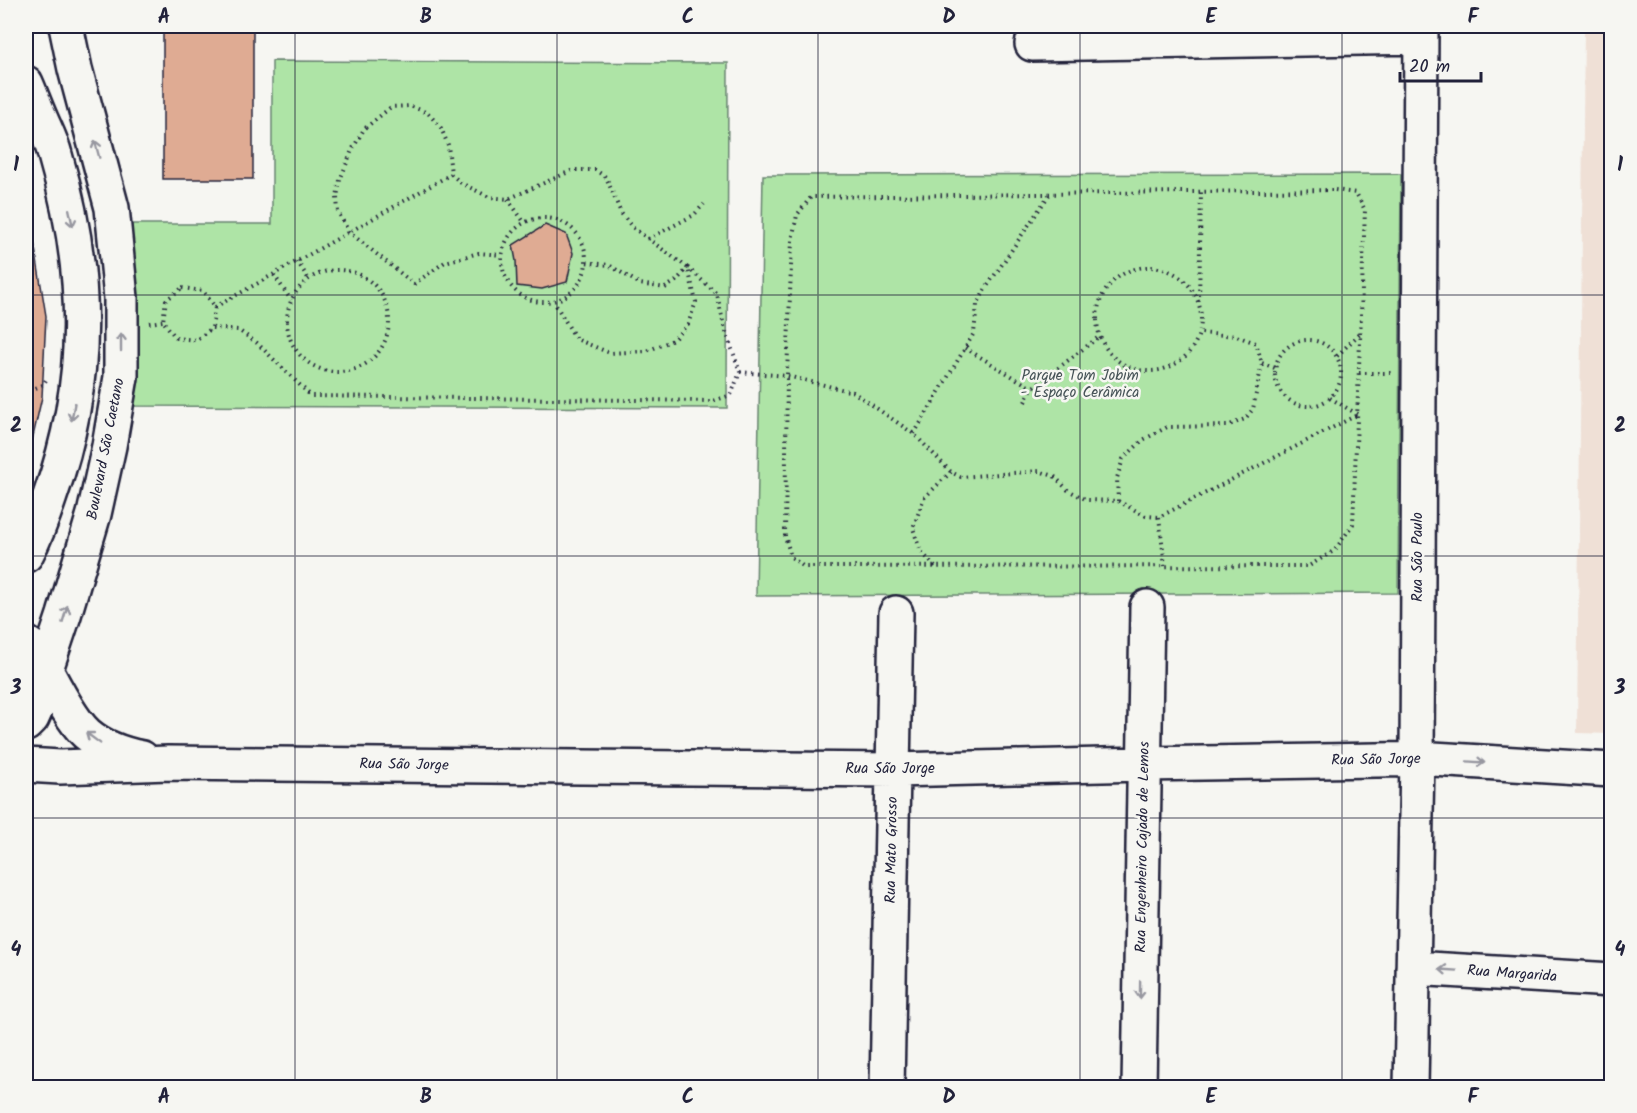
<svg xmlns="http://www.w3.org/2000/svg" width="1637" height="1113" viewBox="0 0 1637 1113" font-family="Kalam,sans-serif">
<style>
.built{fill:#efe0d6}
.green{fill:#aee4a6;stroke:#688370;stroke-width:1.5}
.building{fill:#dfab93;stroke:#22223b;stroke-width:1.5}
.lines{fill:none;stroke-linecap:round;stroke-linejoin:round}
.minor-casing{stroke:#22223b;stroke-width:38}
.path{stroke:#22223b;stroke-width:4;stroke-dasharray:1.5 4.5;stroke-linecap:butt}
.minor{stroke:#f6f6f2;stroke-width:33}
.oneway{stroke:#9797a0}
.grid{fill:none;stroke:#22223b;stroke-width:1.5;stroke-opacity:0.55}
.labels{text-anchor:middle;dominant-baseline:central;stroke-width:5;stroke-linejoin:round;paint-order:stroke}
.park-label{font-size:15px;fill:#455256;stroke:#f6f6f2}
.street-label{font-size:15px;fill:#22223b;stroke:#f6f6f2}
.neatline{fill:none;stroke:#22223b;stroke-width:2}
.grid-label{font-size:20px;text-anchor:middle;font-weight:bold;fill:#22223b}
</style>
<rect width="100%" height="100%" fill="#f6f6f2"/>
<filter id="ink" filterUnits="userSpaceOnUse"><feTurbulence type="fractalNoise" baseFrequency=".0167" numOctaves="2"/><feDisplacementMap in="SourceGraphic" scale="12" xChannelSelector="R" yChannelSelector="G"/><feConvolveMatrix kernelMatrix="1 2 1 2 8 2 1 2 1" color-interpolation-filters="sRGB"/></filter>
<g filter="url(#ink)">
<!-- built -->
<path class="built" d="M1584,26H1612L1611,734L1577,733Z"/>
<!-- green -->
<path class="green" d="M272,61L728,63L727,408L129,406L130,224H272Z
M1401,174L1398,593L756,596L763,175Z"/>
<!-- building -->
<path class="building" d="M163,26H253V179H163Z
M26,205L30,217L46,316L42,397L26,467Z
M545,225L566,234L573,253L567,282L542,289L517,286L516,261L513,245Z
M26,275L28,286L31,356L26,388Z"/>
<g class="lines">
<defs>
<path id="minor" d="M1032,44L1421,37
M26,83C31,94 35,106 40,117C45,129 52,142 55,155C89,271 91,382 50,496C43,517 36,536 26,555
M26,643L35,649C47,672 69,718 87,734C102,747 122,754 142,758
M26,724L32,718L41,698L46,669L64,615L94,514L109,446L121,377V298L112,208L75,69L66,26
M26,765L60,767L168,763L894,770L1144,764L1433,759L1612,770
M1413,968L1612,980
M887,1088L896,613
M1139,1088L1147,607
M1411,1088L1417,759L1421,26"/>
</defs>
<!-- minor casing -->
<use href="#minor" class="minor-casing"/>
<!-- path -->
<path class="path" d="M451,174L461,183L489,197L508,199L573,170H595L606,177L621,213L632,227L688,268L696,302L688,324L673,340L647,351L610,353L576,339L554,302
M1335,190L1356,193L1365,210L1353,524L1335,550L1309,566L804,567L791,557L785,536L787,376L792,240L797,215L811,197Z
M508,199L524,222
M502 260a42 42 0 1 1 84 0a42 42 0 1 1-84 0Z
M648,239L694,215L704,204
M297,261L308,278
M1097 319a52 52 0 1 1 104 0a52 52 0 1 1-104 0Z
M287 321a51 51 0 1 1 102 0a51 51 0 1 1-102 0Z
M274,275L291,300
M182,288L203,291L215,307L212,328L196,340L176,338L163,321L166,300Z
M1199,302L1201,192
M215,307C294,263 373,219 451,174L448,145L441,128L428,113L410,106L391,107L364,129L352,150L340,180L337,197L338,212L349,232L414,284L445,262L479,253L501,255
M149,323L163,321
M212,328L238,330L257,343L311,396L713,401L731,395L740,372L724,326L717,294L688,268L676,281L665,288L640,284L609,265L585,262
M1275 373a33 33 0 1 1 66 0a33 33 0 1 1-66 0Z
M965,348L1032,388
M1337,356L1360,333
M1262,363L1275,368
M740,372L787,376L853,392L914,434L951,472L961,477L1039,471L1054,476L1068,490L1087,500L1118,501L1146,516L1159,517L1357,415
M1359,373H1391
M30,390L43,385L46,380
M1330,398L1357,414
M1025,402L1032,388L1100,336
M914,434L974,333L977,305L986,288L1049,195
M1118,501L1117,478L1123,459L1143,440L1167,427L1227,426L1245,419L1253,409L1262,363L1256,343L1236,336L1200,333
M1159,517L1165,566
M935,567L920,550L913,528L924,498L951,472"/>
<!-- minor -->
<use href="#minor" class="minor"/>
</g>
<!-- one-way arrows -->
<defs><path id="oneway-shaft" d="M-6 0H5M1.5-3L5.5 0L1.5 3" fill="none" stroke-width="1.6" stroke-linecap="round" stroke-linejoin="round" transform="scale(1.5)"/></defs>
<g class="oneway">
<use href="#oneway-shaft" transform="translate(97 149) rotate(-105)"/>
<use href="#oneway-shaft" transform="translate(71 218) rotate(78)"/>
<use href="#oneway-shaft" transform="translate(121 342) rotate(-90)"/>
<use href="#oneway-shaft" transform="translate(73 412) rotate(100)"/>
<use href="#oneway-shaft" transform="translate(65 614) rotate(-73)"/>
<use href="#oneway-shaft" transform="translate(93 738) rotate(-143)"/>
<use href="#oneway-shaft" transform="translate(1476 762) rotate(4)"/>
<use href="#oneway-shaft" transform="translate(1448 970) rotate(-176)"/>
<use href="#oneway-shaft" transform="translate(1140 990) rotate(91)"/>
</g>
</g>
<!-- grid -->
<path class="grid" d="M295,26V1088M557,26V1088M818,26V1088M1080,26V1088M1342,26V1088M26,295H1612M26,556H1612M26,818H1612"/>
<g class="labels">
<!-- park labels -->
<g class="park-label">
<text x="1080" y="376">Parque Tom Jobim<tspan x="1080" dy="17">- Espaço Cerâmica</tspan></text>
</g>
<!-- street labels -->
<g class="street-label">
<text transform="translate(106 449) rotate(-79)">Boulevard São Caetano</text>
<text transform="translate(1418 557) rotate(-90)">Rua São Paulo</text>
<text transform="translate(1376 760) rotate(-1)">Rua São Jorge</text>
<text transform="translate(404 765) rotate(1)">Rua São Jorge</text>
<text x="890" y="769">Rua São Jorge</text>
<text transform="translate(1143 847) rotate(-89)">Rua Engenheiro Cajado de Lemos</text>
<text transform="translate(892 850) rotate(-89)">Rua Mato Grosso</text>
<text transform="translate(1512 974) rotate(4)">Rua Margarida</text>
</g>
</g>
<!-- margin -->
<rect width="1637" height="1113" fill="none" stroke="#f6f6f2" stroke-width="66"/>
<!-- scale -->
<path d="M1400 72v9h81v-9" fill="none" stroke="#22223b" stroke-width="3"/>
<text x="1409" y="72" font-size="18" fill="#22223b" stroke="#f6f6f2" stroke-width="4.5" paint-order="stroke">20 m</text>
<rect x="33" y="33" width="1571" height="1047" class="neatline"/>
<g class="grid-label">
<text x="164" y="23">A</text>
<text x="426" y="23">B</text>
<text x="688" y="23">C</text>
<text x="949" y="23">D</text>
<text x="1211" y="23">E</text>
<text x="1473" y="23">F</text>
<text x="16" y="171">1</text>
<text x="1620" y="171">1</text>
<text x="16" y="432">2</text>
<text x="1620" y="432">2</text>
<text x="16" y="694">3</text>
<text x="1620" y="694">3</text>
<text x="16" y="956">4</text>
<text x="1620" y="956">4</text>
<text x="164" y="1103">A</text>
<text x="426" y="1103">B</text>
<text x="688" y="1103">C</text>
<text x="949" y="1103">D</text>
<text x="1211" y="1103">E</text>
<text x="1473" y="1103">F</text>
</g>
</svg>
